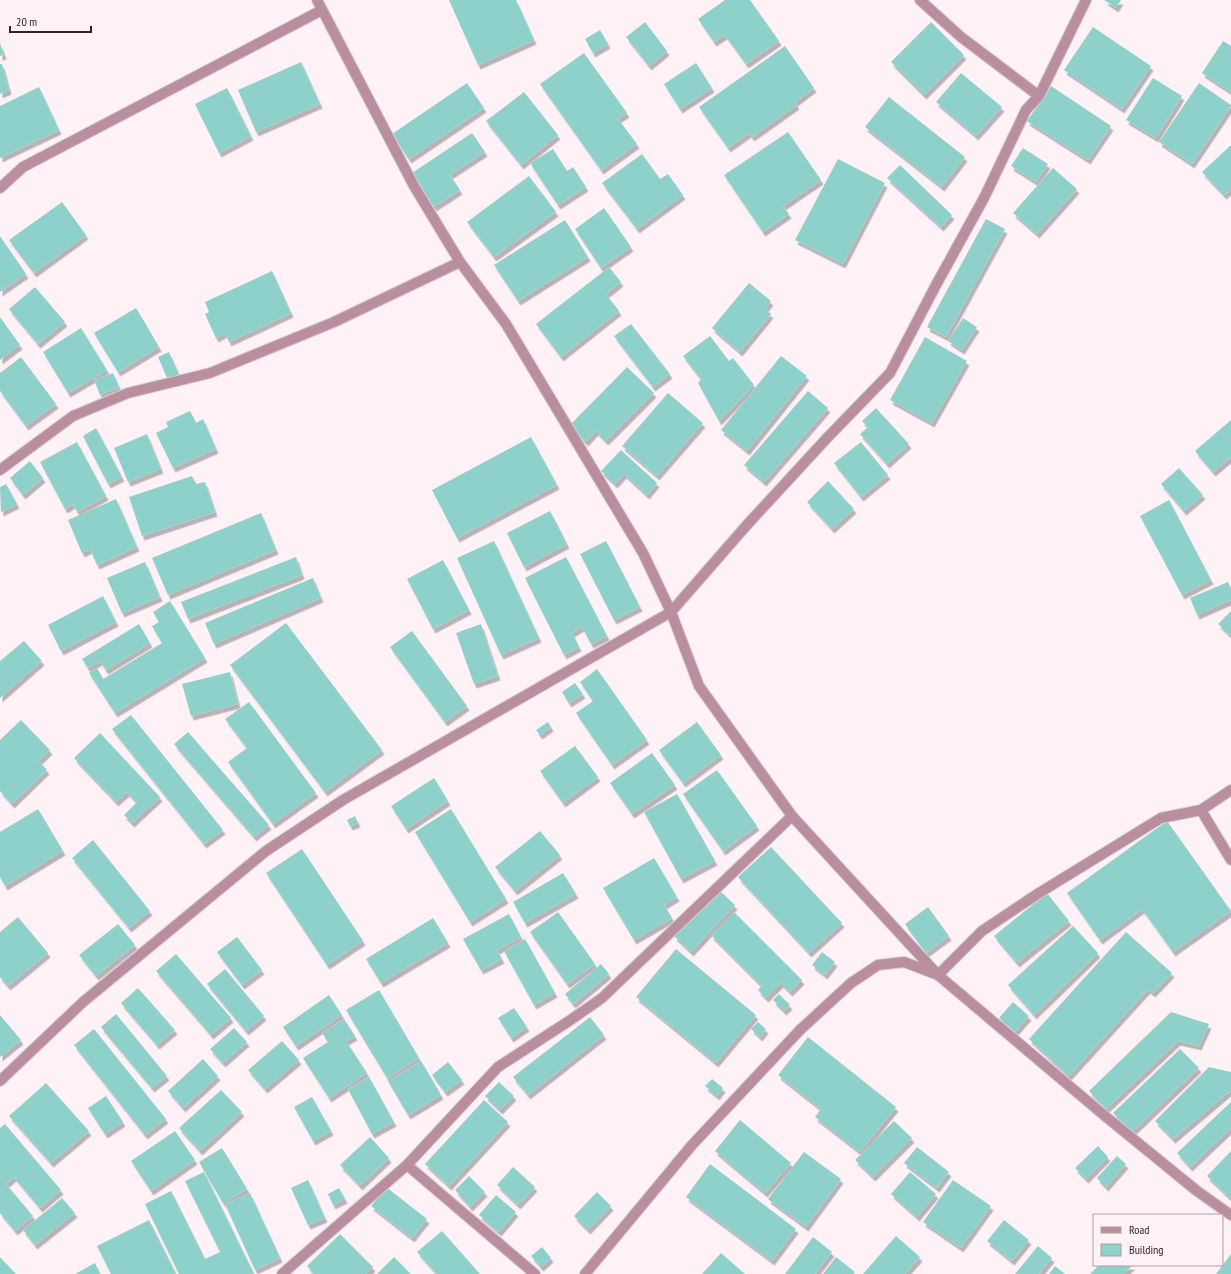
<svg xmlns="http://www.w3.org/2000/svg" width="1231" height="1274" viewBox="0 0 1231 1274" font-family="'PT Sans Narrow',sans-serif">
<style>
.building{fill:#8ed1cb;filter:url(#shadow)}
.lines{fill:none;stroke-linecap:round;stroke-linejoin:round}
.street-casing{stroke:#d9cdd1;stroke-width:12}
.street{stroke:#b98e9f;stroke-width:10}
</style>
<defs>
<filter id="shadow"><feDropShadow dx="2.5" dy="4.5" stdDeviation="0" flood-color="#0004"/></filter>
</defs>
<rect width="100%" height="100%" fill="#fef2f6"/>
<!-- building -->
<path class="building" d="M449,0H516L534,40L478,65Z
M725,0H750L779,41L746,64L725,35L714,42L698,19Z
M1104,0H1121L1116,8Z
M645,22L667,51L649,66L626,37Z
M931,22L964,55L924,95L891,62Z
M1093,27L1151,66L1122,109L1064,70Z
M600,30L608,44L593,53L585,39Z
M1223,41L1231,46V92L1202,73Z
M0,43L4,55L0,56Z
M785,46L814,88L795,102L797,105L752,137L749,133L728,148L699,107Z
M584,53L627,113L618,119L637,144L601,170L540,84Z
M301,62L320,104L256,132L238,90Z
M696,63L712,88L680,109L664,84Z
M0,64H2L9,90L0,94Z
M961,73L1002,107L976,136L936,102Z
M1153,78L1182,96L1156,138L1126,120Z
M467,83L484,108L409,159L392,134Z
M1199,83L1231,105V106L1192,164L1159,142Z
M1051,86L1111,126L1088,160L1027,121Z
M39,87L59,130L0,158V106Z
M227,88L251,136L219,153L195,104Z
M524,92L558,135L521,165L486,121Z
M889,97L965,157L942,187L865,127Z
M788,132L821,180L783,206L789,214L763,232L724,175Z
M472,133L485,152L450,175L460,190L434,207L412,173Z
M1231,145V189L1224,195L1202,172Z
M1023,148L1048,164L1036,182L1011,166Z
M553,149L567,171L573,167L586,187L558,205L530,163Z
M642,154L660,179L668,174L683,195L637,229L602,183Z
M838,159L885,183L843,264L795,240Z
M900,165L952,215L941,227L887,178Z
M1053,168L1077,189L1037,234L1013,213Z
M529,176L556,212L494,257L467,222Z
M62,202L86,235L34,273L9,240Z
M604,208L631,247L601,268L575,229Z
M986,219L1005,229L946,337L927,327Z
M565,220L588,257L518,301L494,265Z
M0,236L26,274L0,292Z
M609,267L621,282L606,294L619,311L561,357L536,324Z
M272,271L291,313L229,342L225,333L216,338L205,314L209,312L205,302Z
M749,283L771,301L765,309L771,314L740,352L712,328Z
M35,287L65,322L38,344L9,309Z
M136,308L159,347L118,372L94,333Z
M0,317L20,345L0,360Z
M963,318L977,327L962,350L948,341Z
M631,324L670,374L653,387L614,336Z
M81,328L107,370L68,393L43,352Z
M710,336L729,361L733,358L754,385L719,421L698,383L701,379L683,356Z
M925,337L967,361L932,423L890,400Z
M169,352L179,375L168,380L158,357Z
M781,356L807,376L747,451L721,430Z
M21,357L56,404L26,426L0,391V373Z
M627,367L654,393L606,441L596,431L586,442L569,426Z
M113,373L119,387L100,395L94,380Z
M808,391L828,408L764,482L744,465Z
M668,393L703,423L657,476L622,446Z
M876,408L909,444L887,464L860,434L868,427L862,421Z
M190,411L196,423L203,419L216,449L173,468L156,433L168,427L166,422Z
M1231,420V457L1213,472L1195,451Z
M96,428L122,477L108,484L83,436Z
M147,434L161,469L128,482L114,448Z
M531,437L557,485L457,538L432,490Z
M77,442L106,496L77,512L73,504L65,509L40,462Z
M861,442L888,475L861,497L834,463Z
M621,450L657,483L647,495L624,474L615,484L601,471Z
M30,461L43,478L23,495L10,478Z
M1179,468L1203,495L1184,511L1161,484Z
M192,476L196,484L205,482L215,512L142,536L129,497Z
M828,481L854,509L832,529L807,502Z
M6,484L17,504L1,512L0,487Z
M116,499L137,547L97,565L90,549L82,553L68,520Z
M1169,500L1211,580L1182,595L1140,516Z
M550,511L567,544L524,567L507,533Z
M261,513L276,550L168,595L152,558Z
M494,541L539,638L501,655L457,558Z
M606,541L640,607L614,620L580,554Z
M296,557L302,575L188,619L181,602Z
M566,557L607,636L591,644L582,627L572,633L579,647L564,655L525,578Z
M443,560L469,610L433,629L407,579Z
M145,562L160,597L122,613L107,578Z
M313,578L321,598L214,644L205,623Z
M1228,582L1231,589V600L1197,615L1190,598Z
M103,596L116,622L61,651L48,625Z
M170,601L205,658L115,713L89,673L97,668L103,679L162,643L152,626L159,622L153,612Z
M1231,611V636L1218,624Z
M286,623L382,750L325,792L230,665Z
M139,624L150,643L106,670L100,661L88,668L82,659Z
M481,624L498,676L474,684L456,633Z
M412,631L467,706L445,722L390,647Z
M24,641L42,661L0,698V661Z
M597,669L647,740L612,765L576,713L593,701L580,682Z
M230,672L238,704L191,716L182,684Z
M575,683L583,694L569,703L562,692Z
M249,702L316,793L273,824L228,762L247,748L225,719Z
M131,715L223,830L204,844L112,729Z
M21,720L50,750L39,761L47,770L12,804L0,791V740Z
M548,722L551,727L540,735L536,730Z
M697,722L721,755L683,783L659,750Z
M188,732L269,825L254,837L174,744Z
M100,733L160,797L132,823L124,815L137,802L127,792L116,802L74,758Z
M575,746L598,777L563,803L540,771Z
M652,753L675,785L632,814L610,783Z
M717,770L757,826L723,851L683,794Z
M434,778L448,801L406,829L391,806Z
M677,794L715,861L681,879L644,812Z
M38,809L63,851L5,886L0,877V832Z
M451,809L506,899L470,922L415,832Z
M355,816L358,823L350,826L347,820Z
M1167,821L1231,911L1173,952L1142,909L1100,940L1067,893Z
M540,831L560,855L515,891L495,867Z
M93,840L150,911L129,928L72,858Z
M771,847L842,923L809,953L738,877Z
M302,849L363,941L327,965L266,873Z
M654,858L677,897L664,905L672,918L634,940L603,888Z
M563,873L576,894L525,923L513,902Z
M718,889L735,905L691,952L674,936Z
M1047,893L1069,921L1017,963L994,936Z
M928,907L949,936L926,953L905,924Z
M558,912L595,964L567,984L530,932Z
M734,912L802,980L790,992L781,983L766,998L758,990L762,986L711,935Z
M509,914L521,937L497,950L502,959L481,970L463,939Z
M18,917L48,953L8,986L0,977V932Z
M433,918L448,943L381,983L366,959Z
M118,924L135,945L96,976L79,955Z
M1073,926L1098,953L1034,1015L1008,985Z
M1126,932L1172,973L1153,993L1148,989L1069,1076L1029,1039Z
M237,937L262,970L242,985L217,952Z
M525,939L555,993L534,1005L504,951Z
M676,949L756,1015L716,1063L636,997Z
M822,952L835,962L825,975L812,965Z
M176,954L231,1018L211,1035L156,971Z
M601,964L609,974L573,1004L565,994Z
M225,969L264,1016L246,1031L207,984Z
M138,988L175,1030L157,1045L121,1003Z
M379,990L419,1058L387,1078L346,1010Z
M779,994L790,1005L784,1011L773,1000Z
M329,995L342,1015L296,1046L283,1027Z
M1013,1002L1029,1016L1015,1032L999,1018Z
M514,1008L527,1027L511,1038L498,1018Z
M1171,1012L1209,1024L1199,1046L1178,1041L1106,1109L1089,1091Z
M116,1014L167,1076L152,1088L101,1027Z
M0,1015L21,1040L0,1057Z
M590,1017L604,1035L528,1095L513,1077Z
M344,1019L355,1036L346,1041L367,1073L329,1098L303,1058L328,1042L322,1033Z
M758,1022L766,1029L760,1037L751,1029Z
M234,1028L247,1042L223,1063L210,1049Z
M94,1029L166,1119L145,1135L74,1045Z
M808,1037L896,1107L860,1152L815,1117L821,1109L778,1075Z
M282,1041L299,1060L265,1089L248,1070Z
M1180,1049L1199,1068L1132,1132L1113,1113Z
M203,1059L218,1076L183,1108L168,1091Z
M421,1061L441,1095L408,1115L388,1081Z
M448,1062L462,1080L445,1092L432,1075Z
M1209,1067L1231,1072V1090L1173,1139L1155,1121Z
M369,1077L394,1122L372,1134L348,1089Z
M712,1079L723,1088L717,1096L705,1086Z
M499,1082L514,1096L500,1110L485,1096Z
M46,1083L89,1131L51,1163L9,1116Z
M221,1090L242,1112L200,1151L179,1128Z
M106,1096L123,1122L105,1134L88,1108Z
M312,1097L331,1131L313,1141L294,1107Z
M484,1100L508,1122L449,1186L425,1164Z
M1231,1102V1128L1190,1167L1177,1153Z
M740,1120L791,1163L765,1193L715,1151Z
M894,1121L912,1138L873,1177L855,1160Z
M5,1124L61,1190L40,1208L14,1177L6,1184L33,1216L15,1231L0,1213V1128Z
M175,1131L195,1160L151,1191L131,1161Z
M370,1137L389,1158L360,1186L340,1165Z
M1098,1146L1108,1157L1086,1179L1075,1168Z
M917,1147L949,1172L937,1188L904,1163Z
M222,1148L247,1189L223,1203L199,1162Z
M1231,1151V1199L1207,1176Z
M804,1152L841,1179L806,1227L768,1199Z
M1117,1156L1126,1164L1106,1187L1097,1178Z
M710,1164L796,1229L772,1261L686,1197Z
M513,1167L535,1187L518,1205L497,1185Z
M204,1172L254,1274H179L145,1204L171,1191L205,1259L220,1252L185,1181Z
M910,1172L936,1194L917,1217L891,1194Z
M469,1176L485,1192L470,1207L455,1190Z
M308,1180L325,1218L308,1225L291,1188Z
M953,1180L991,1206L961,1248L923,1222Z
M386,1187L427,1219L412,1238L371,1206Z
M339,1188L345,1199L333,1205L328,1194Z
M597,1192L611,1206L588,1230L574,1216Z
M250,1193L280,1258L255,1270L225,1204Z
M496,1195L516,1212L499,1232L479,1215Z
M62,1198L75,1213L35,1245L23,1230Z
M149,1220L176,1274H111L97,1246Z
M1004,1220L1029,1240L1012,1261L987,1241Z
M442,1231L480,1274H437L417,1252Z
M340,1234L373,1267L366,1274H314L307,1266Z
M896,1236L920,1257L905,1274H863Z
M813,1237L832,1252L815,1274H785Z
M1038,1246L1052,1258L1039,1274H1015Z
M542,1247L551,1258L541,1267L531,1256Z
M721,1253L745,1274H702Z
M1231,1254V1274H1216Z
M0,1257L16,1274H0Z
M394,1257L411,1274H377Z
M836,1257L855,1272L853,1274H823Z
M95,1263L100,1274H75Z
M1099,1265H1133L1123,1274H1090Z
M1055,1266L1065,1274H1049Z"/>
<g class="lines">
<defs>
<path id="street" d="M317,0L414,186L460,262L506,324L643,553L671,612L699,686L792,816L938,975L1105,1116L1197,1191L1231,1215
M920,0L961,37L1039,96
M0,188L23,167L322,10
M0,470L73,416L128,393L210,373L334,322L460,262
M1201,810L1231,860
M0,1081L83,1002L266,851L343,800L671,612L746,526L827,438L890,373L936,285L984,198L1026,110L1039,96L1086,0
M407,1165L498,1067L569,1021L602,998L792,816
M282,1274L407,1165L535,1274
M585,1274L692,1145L800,1030L851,983L878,965L904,962L938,975L982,931L1039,893L1161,818L1201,810L1231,790"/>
</defs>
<!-- street casing -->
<use href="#street" class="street-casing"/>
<!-- street -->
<use href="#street" class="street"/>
</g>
<!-- legend -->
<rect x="1093" y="1214" width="130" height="52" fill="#fef2f6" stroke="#ab9fa3"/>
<rect x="1101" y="1227" width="20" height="6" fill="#b98e9f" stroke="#ab9fa3"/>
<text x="1129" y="1234" font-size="12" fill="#2e2327">Road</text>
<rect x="1101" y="1244" width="20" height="12" fill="#8ed1cb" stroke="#ab9fa3"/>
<text x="1129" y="1254" font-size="12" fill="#2e2327">Building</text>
<!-- scale -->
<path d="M10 26v6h81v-6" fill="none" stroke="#2e2327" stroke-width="2"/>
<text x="16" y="26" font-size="12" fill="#2e2327" stroke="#fef2f6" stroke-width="3" paint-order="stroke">20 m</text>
</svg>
